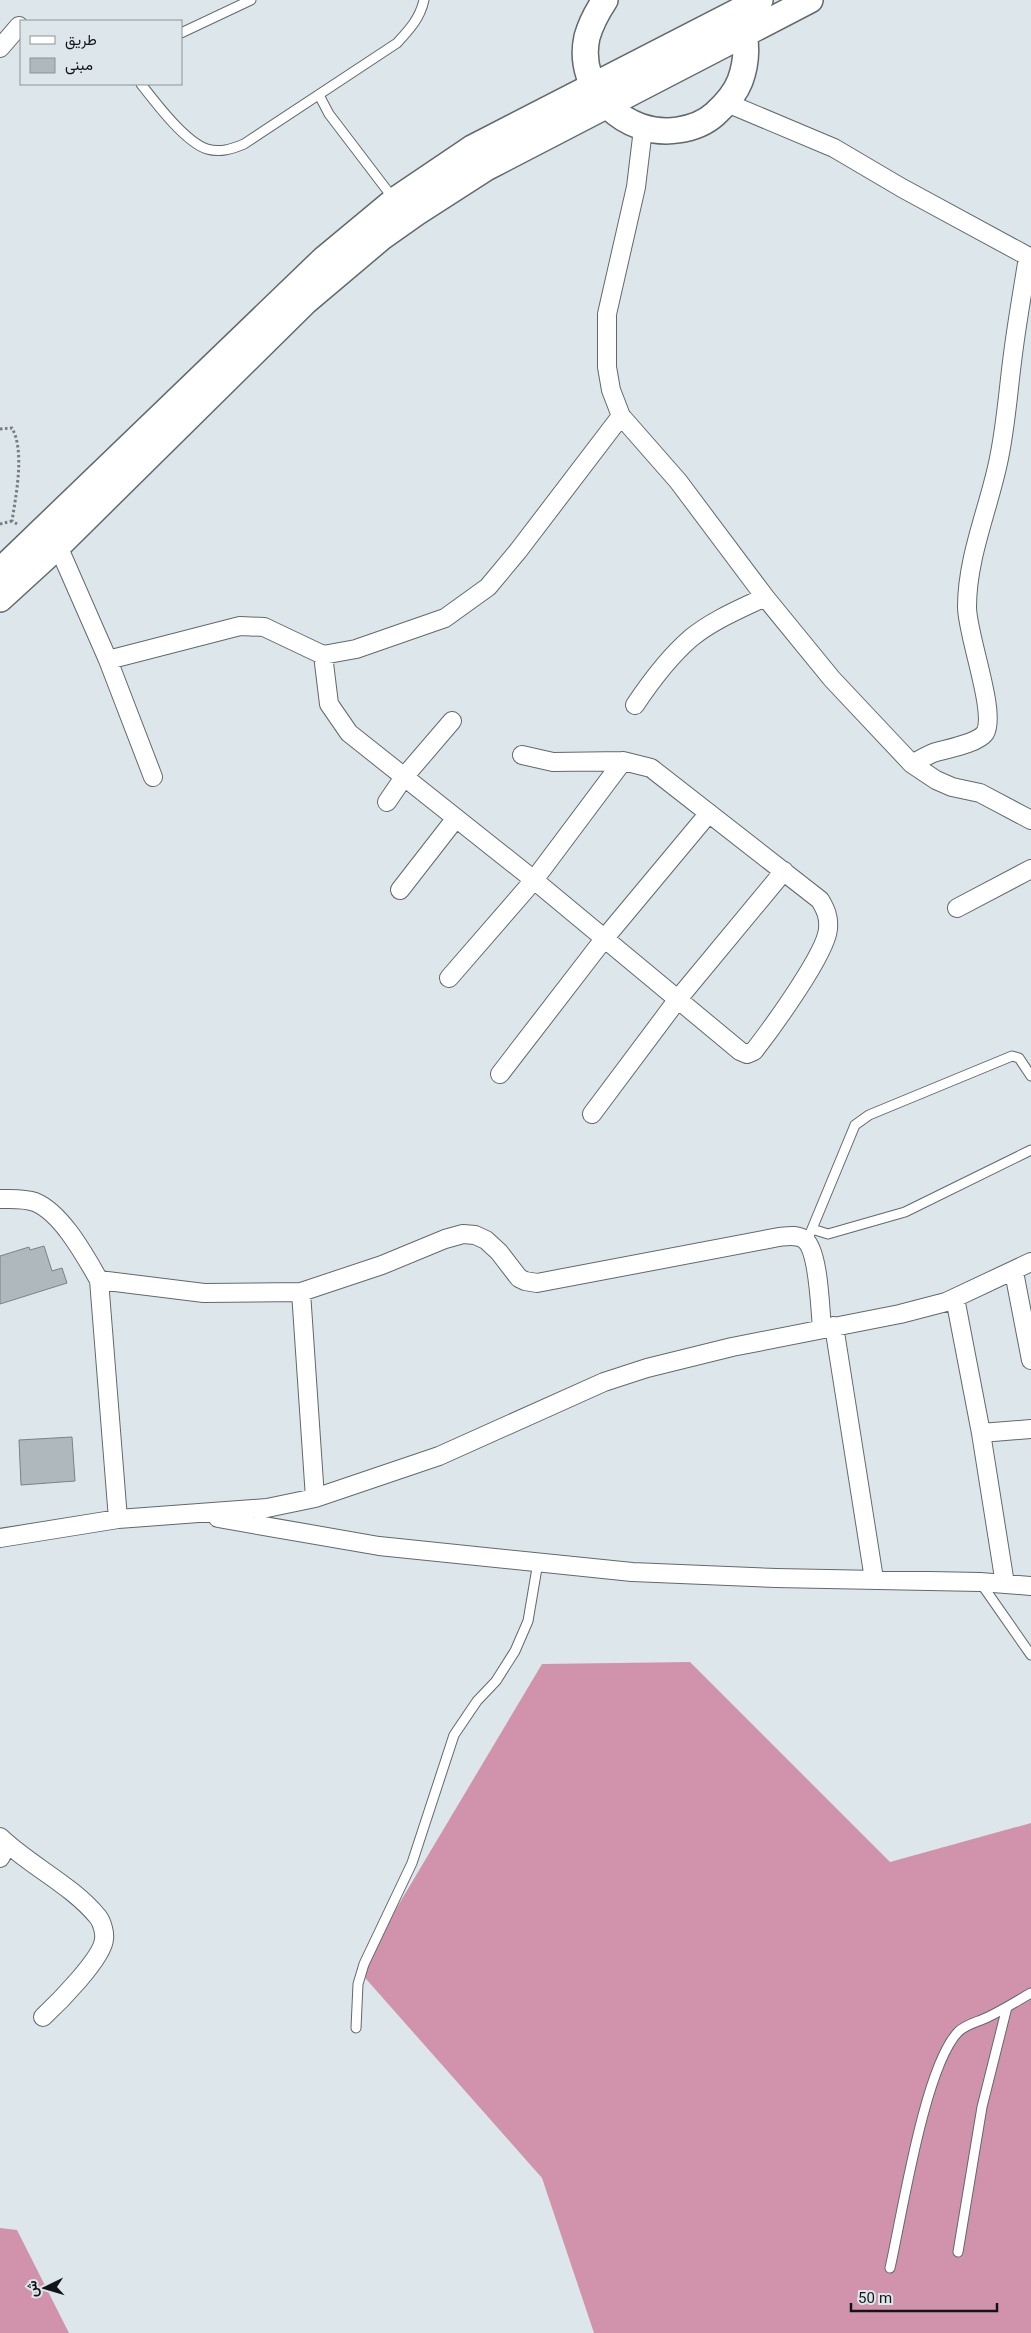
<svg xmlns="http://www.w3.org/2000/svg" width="1031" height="2333" viewBox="0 0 1031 2333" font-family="Georgia,Vazirmatn,serif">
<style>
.forest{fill:#d193ac}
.building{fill:#afb8bc;stroke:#798286}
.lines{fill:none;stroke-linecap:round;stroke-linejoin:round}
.service-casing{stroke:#61696d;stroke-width:11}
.minor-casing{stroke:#61696d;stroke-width:20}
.secondary-casing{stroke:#61696d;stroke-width:28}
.path{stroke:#767c7f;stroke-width:3;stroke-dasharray:2.5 2.5;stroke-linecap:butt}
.service{stroke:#fff;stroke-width:9}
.minor{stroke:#fff;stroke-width:18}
.secondary{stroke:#fff;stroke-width:25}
</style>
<rect width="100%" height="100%" fill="#dde7eb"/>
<!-- forest -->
<path class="forest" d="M690,1662L890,1862L1031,1823V2333H594L542,2178L359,1971L542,1664Z
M0,2228L17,2230L69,2333H0Z"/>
<!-- building -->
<path class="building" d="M44,1246L52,1271L62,1268L67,1283L0,1304V1256L29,1247L30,1250Z
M72,1437L75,1481L21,1485L19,1440Z"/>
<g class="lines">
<defs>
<path id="service" d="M181,33L251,0
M141,84C155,102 185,142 207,149C220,153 232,149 244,144L397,43C410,29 420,18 424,0
M319,95L329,114L393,198
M812,1229L828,1234L905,1212L1031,1150
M807,1241L855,1125L869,1115L1012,1056L1019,1058L1031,1076
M980,1582L1031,1655
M356,2028L358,1984L364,1964L412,1863L454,1735L477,1701L496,1681L515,1651L528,1621L538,1562
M958,2252L982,2107L1007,2007
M890,2268C902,2216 924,2068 958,2032C966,2024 978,2022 988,2017C1003,2010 1017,2001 1031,1993"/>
<path id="minor" d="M0,48L19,26
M727,103L834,148L902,188L1031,258
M643,129L636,187L607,314V367L611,390L621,416L678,481L765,597L832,679L912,764L936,780L952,787L980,793L1031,820
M58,546L108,660L240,626L264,627L323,655L356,649L445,618L488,587L518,551L621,416
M323,655L329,704L349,733L534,880L740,1051L747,1054L754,1051C771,1029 826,954 828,929C829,917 826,910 820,900L651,768L623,761L553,762L522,755
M108,660L153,777
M635,705C651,681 669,657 691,638C713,620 740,609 765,597
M912,764C919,760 926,756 933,753C945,749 977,744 985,733C997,713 967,635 967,607C967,558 988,510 998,463C1006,427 1008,391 1013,354C1017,322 1023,289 1028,257
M387,802L404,777L452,721
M400,890L456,818
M957,908L1031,869
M449,978L534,880L623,761
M500,1074L604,939L709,813
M592,1114L678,999L784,871
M0,1199C11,1199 24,1198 35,1202C62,1213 85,1256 99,1280L118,1519
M1014,1272L1031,1360
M99,1280L204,1293L301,1292L382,1265L445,1239L463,1234L475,1235L486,1240L499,1252L519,1278L525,1281L537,1283L779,1237C788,1236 798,1234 805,1240C819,1252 820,1309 822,1328
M301,1292L315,1498
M955,1298L981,1433L1005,1584
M834,1326L874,1579
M981,1433L1031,1429
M218,1518L379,1546L632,1572L776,1578L980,1582L1031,1586
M0,1538L118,1519L267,1508L315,1498L439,1456L604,1382L647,1368L732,1347L900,1314L946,1302L1031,1262
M0,1837C30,1866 72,1885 98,1917C102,1922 105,1933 104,1939C103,1958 57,2004 43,2017
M0,1858L7,1845"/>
<path id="secondary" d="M605,0C597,12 591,23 587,37C575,91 627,138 678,130C692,128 705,123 715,114C726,104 735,94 740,81C747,62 748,40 740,21
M0,571L324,259L395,200L472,148L760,0
M0,599L58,546L305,302L382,237L416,213L486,168L810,0"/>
</defs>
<!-- service casing -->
<use href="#service" class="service-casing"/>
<!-- minor casing -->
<use href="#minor" class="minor-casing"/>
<!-- secondary casing -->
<use href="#secondary" class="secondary-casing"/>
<!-- path -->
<path class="path" d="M0,429L12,428C25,451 16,495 12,521L17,524
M0,524L12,521"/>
<!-- service -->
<use href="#service" class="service"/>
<!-- minor -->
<use href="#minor" class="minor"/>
<!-- secondary -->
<use href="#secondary" class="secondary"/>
</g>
<!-- legend -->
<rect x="20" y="20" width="162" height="65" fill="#dde7eb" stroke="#8c9396"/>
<rect x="30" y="36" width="25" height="8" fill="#ffffff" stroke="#8c9396"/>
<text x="65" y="45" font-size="15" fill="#121517">طريق</text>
<rect x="30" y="58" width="25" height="15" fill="#afb8bc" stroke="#8c9396"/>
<text x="65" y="70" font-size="15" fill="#121517">مبنى</text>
<!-- north arrow -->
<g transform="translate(45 2288) rotate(265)" stroke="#dde7eb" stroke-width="4" paint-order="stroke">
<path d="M0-4L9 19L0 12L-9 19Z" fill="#121517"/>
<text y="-8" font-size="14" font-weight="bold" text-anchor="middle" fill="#121517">ش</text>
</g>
<!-- scale -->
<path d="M851 2303v8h146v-8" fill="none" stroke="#121517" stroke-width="2.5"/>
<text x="858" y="2303" font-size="15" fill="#121517" stroke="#dde7eb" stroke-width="4" paint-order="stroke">50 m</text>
</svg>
